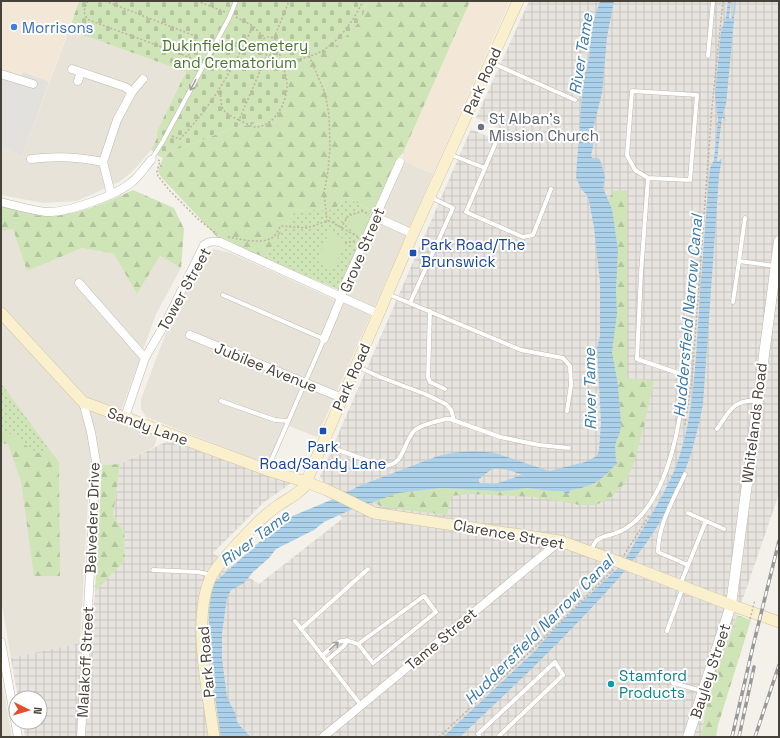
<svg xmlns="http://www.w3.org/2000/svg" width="780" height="738" viewBox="0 0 780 738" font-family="'Space Grotesk',sans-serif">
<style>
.residential{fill:#e7e3d9}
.commercial{fill:#f3e8d8}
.industrial{fill:url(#industrial-grid)}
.grass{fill:url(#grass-dots)}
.forest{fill:url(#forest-firs)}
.cemetery{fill:url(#cemetery-stones)}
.park{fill:#cfe4b7}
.parking{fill:#e3e1de}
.water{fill:url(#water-rules);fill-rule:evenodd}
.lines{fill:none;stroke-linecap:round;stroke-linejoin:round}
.stream{stroke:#acd1eb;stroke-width:2}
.service-casing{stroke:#bfb9ad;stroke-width:5}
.minor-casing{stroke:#bfb9ad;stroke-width:9}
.tertiary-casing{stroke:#bfb9ad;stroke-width:11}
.secondary-casing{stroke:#d0c39e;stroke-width:12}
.path{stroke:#bfb4a0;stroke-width:1.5;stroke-dasharray:2 2;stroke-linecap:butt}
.service{stroke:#fff;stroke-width:4}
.minor{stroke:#fff;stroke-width:8}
.tertiary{stroke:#fff;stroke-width:10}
.secondary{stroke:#faf0ce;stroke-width:11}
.rail-casing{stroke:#989898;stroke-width:3.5}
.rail{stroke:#fff;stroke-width:2;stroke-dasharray:6;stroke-linecap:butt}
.secondary-bridge-casing{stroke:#d0c39e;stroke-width:12;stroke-linecap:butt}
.path-bridge{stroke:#bfb4a0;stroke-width:1.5;stroke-dasharray:2 2;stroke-linecap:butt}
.secondary-bridge{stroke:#faf0ce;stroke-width:11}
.oneway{stroke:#a3a09c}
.shop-dot{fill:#3f7fe0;stroke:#fff;stroke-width:1.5}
.worship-dot{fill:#6b7280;stroke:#fff;stroke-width:1.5}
.transit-dot{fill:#1a4fb4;stroke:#fff;stroke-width:1.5}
.culture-dot{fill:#0f9aa8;stroke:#fff;stroke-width:1.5}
.labels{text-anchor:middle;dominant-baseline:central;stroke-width:4;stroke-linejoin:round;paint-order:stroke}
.shop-label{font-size:15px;fill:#366cbe;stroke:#fff;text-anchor:start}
.park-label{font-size:15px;fill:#4a7530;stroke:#fff}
.street-label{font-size:15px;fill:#474239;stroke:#fff}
.worship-label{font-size:15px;fill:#5b616d;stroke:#fff;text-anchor:start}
.transit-label{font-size:15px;fill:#164399;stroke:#fff;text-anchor:start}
.culture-label{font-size:15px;fill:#0d838f;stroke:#fff;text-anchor:start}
.water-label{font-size:16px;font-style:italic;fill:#3a7aab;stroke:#fff}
</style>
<defs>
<pattern id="industrial-grid" width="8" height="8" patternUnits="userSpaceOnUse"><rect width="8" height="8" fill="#e7e3df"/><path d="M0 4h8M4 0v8" fill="none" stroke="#c8c4c0"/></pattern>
<pattern id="grass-dots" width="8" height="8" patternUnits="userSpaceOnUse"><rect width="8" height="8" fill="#cfe4b7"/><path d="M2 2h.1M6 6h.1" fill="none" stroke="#b3c59e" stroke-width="1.8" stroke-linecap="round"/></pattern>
<pattern id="forest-firs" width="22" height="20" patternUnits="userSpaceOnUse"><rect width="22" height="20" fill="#cfe4b7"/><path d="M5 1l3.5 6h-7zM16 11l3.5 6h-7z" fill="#b3c59e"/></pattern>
<pattern id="cemetery-stones" width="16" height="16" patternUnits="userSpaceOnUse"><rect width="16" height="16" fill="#cfe4b7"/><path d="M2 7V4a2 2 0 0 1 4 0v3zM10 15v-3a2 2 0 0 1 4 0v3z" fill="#b3c59e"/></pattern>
<pattern id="water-rules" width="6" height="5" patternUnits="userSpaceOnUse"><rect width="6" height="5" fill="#acd1eb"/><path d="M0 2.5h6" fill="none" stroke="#8eabbf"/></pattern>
</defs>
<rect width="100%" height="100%" fill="#f4f1ea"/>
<!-- residential -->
<path class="residential" d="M69,30L186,72L157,131V138L151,150L133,171L119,182L77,201L43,203L1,195V146L22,157Z
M403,161L433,174L317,437L286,425L271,466L146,417L141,409V399L166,333L205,251L214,249L231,253L342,303Z
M13,228L27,271L82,248L114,254L137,294L160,256L181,268L156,314L117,422L158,435L154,447L120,464L90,466L80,643L11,658L1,599V231Z
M1,676L12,737H1Z"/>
<!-- commercial -->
<path class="commercial" d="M1,1H79L22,157L1,146Z
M470,1H510L433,174L403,161V153Z"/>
<!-- industrial -->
<path class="industrial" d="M529,1H779V494L707,702L701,737H25L23,722H40V698H18L11,658L80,643L90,639L95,592L125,559L124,531L113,516L120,464L170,440L291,483L263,503L213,553L259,584L342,519L320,476L471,129L493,139L498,128L476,118Z"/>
<!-- grass -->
<path class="grass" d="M346,197L374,212L339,290L264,258L295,211L335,209Z
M1,383L49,449L37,453L1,428Z"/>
<!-- forest -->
<path class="forest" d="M367,1H470L403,153L397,159L374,212L346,197L335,209L295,211L264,258L218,238L161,177L158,171L163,158L159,156L236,127L267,122L289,84L285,65L317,58L362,19Z
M133,190L174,208L184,229L181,268L160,256L137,294L114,254L82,248L27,271L13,229L1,231V206C16,210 31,216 46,216C77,216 105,203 133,190Z
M627,190V378L654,381L644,426L635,460L626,482L610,498L596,505H580L535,497L469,494L451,496L447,515L384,507L371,502L398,493L441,488L500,491L513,490L527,488L552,491H562L565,493L571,490L581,488L618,463L616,461L615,445L620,432L621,425L618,385L612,352L617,313L616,291L618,250L612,210L608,200L614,191Z
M1,428L37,453L49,449L59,462L60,576H34L21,481L8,444L1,443Z
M120,464L113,516L124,531L125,560L95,592L102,465Z
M737,615L751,620L718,725L716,737H701L707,702Z"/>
<!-- cemetery -->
<path class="cemetery" d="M79,1H367L362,19L339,44L317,58L285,65L289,84L286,104L267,122L236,127L159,156L151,150L157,138V131L186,72L69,30Z"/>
<!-- park -->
<path class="park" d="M361,212L371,216L362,238C358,232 353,233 348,225L352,216Z
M329,232L346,240L334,269L317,261Z"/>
<!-- parking -->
<path class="parking" d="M23,72L49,82L22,157L1,146V73L20,80Z"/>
<!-- water -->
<path class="water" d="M600,1H614L607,37L602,93L593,129L594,142L591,155L592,158H598L600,160L605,176L603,188L612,209L618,250L616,291L617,313L612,352L618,385L621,425L620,432L615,445L616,461L618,464L615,465C600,482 593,486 571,490L568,494L562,491H552L527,488L513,490L500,491L441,488L398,493L348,511L324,522L314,530L276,549L269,558L253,572L244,583L231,590L227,598L222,633V659L227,697L235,713L238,724L251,737L221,736L211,672L209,637V613L211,596L215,582L257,544L290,517L331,500L359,486L438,456L452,453L474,451L495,453L549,471L585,462L597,456L599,450L601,422L597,348L600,336V282L594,228L589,201L587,195L581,189L576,177L583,80L589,59L591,29ZM497,468L512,471L522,475L495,484L480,483L479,482V479L492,469Z
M728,1H731L729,18L731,19L734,14V20L726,105L723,112L726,121L722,117L717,160L718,162L722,158L719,176L703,404C696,441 685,479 666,512C642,554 612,587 579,621C541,661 500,699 460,737H443L534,652C554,627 579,605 602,583C610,575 621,567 627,557C645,523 668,492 680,455C693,413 695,370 698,326C701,277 705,227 709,178L710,168L714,160L718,120L715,95L721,31L726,17Z"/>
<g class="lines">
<!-- stream -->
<path class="stream" d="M734,14L735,1"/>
<defs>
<path id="service" d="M708,56L713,1
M492,63L575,100
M632,91L697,95L690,180L648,178L635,170L627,155Z
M449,154L485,168L466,212L523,237L533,235L551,189
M151,160L163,141L229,18L236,1
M485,168L496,142
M739,261L745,218
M388,294L521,350L563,358L570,366L571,385L567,411
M223,295L324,339L267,470
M733,302L739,261L775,266
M410,303L453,208L430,197
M430,311L428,377L430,382L445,389
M356,366L380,377L425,394L446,404L451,410L454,420
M221,401L275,420L287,421
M717,429C729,412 733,399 757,401
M324,445L383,466C405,466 402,444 414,431C419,425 438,421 446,419H450L500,437L539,445L569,448
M685,474C674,499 658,524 658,552L688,565
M688,513L706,521
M590,552C592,548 594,544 596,541C602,535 609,536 616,533C622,531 627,528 632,524C669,494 682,420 684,375L637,359L641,273L648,178
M153,570L198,572L212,575
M680,585L706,521L724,529
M295,621L361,705
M301,629L368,569
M667,631L683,587
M322,656C337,643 338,636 358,644L424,596L436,612L373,663L358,644
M326,661L344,646L347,640
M673,683L702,691
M480,737L478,734L555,662L563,675L498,737"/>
<path id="minor" d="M72,69L125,87L132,92
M1,74L33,84
M78,81L81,72
M31,159C54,156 80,157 103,162
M111,194L103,162L117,120L132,92L143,79
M1,202C16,206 31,210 46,212C67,213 118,195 133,181C140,175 145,167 151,160
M376,217L413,234
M79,283L145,358
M190,335L342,398
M324,339L341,298L343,289L400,162
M125,417L145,358L166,322L204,245C209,241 213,241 220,242L379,314
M1,642L18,737
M81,737L96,462L91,432L83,402
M323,737L560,541"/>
<path id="tertiary" d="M688,737L731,605L779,241"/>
<path id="secondary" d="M1,313L83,402L267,470L306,482L327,490L374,513L560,541L613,560
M635,568L731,605L779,622
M214,737C208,693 191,614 212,575C221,559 245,536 258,522C265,516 271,510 279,505C288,499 296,495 304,487L413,234L518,1"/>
</defs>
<!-- service casing -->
<use href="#service" class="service-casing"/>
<!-- minor casing -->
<use href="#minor" class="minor-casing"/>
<!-- tertiary casing -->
<use href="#tertiary" class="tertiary-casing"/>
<!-- secondary casing -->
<use href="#secondary" class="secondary-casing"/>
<!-- path -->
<path class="path" d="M88,1C84,9 82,14 89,20L199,61
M105,1L195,36C197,43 192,50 188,56
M197,1L225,12
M236,17L253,26L264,37
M260 46a9 9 0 1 1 18 0a9 9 0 1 1-18 0Z
M274,38L289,1
M276,52L280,55L282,63
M309,56L325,93L329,115L330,147L328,171L324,193L327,221
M220,91C222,110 220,111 239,120L267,55
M239,120C244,122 251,127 256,127C275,126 287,102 287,85C287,77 284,70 282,63C292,60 303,59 313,55C336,47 353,22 363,1
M716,124H721
M172,136L180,139C212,106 234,67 253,26
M158,160L160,161L157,171L158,176L170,191L198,219L217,234
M341,228L348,216L362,211L369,214
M228,237C239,239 263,245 273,237C276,235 278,229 281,226L307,228L327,221H330L358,237
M345,243L356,241
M685,425L692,379L712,107L723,1
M624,555L649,516
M439,737L532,650L614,569"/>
<!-- service -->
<use href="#service" class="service"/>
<!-- minor -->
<use href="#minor" class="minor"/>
<!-- tertiary -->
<use href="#tertiary" class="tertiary"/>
<!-- secondary -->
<use href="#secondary" class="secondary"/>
<defs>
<path id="rail" d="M732,737L754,642L779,541
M739,737L754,667
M755,737L779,665"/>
</defs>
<!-- rail casing -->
<use href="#rail" class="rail-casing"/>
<!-- rail -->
<use href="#rail" class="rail"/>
<defs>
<path id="secondary-bridge" d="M613,560L635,568"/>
</defs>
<!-- secondary-bridge casing -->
<use href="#secondary-bridge" class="secondary-bridge-casing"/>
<!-- path-bridge -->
<path class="path-bridge" d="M750,619L755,600"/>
<!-- secondary-bridge -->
<use href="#secondary-bridge" class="secondary-bridge"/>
</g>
<!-- one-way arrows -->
<defs><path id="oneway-shaft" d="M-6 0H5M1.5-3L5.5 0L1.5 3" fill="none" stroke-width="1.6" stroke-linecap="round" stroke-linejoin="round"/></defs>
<g class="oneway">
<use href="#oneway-shaft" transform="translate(193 85) rotate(118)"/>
<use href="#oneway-shaft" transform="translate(334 646) rotate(-42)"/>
</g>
<!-- markers -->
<circle class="shop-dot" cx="14" cy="27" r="4"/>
<circle class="worship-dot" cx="481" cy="127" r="4"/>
<g class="transit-dot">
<rect x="409" y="249" width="8" height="8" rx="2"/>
<rect x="319" y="427" width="8" height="8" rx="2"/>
</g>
<circle class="culture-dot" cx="611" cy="684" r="4"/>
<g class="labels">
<!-- shop labels -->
<g class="shop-label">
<text x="22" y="27">Morrisons</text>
</g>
<!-- park labels -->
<g class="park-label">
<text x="235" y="45">Dukinfield Cemetery<tspan x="235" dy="17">and Crematorium</tspan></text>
</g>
<!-- street labels -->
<g class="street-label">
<text transform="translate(482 81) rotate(-66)">Park Road</text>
<text transform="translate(362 250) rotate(-67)">Grove Street</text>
<text transform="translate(184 289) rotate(-61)">Tower Street</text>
<text transform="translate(266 367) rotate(22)">Jubilee Avenue</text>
<text transform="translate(351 377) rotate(-66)">Park Road</text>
<text transform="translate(754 423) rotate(-83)">Whitelands Road</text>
<text transform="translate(148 426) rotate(20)">Sandy Lane</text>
<text transform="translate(92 518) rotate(-88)">Belvedere Drive</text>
<text transform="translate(509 534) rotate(10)">Clarence Street</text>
<text transform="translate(441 639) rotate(-40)">Tame Street</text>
<text transform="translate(85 662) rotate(-87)">Malakoff Street</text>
<text transform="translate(206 662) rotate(-95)">Park Road</text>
<text transform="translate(710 671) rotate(-72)">Bayley Street</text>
</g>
<!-- worship labels -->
<g class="worship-label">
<text x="489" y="118">St Alban's<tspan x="489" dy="17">Mission Church</tspan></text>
</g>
<!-- transit labels -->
<g class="transit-label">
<text x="421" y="244">Park Road/The<tspan x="421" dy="17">Brunswick</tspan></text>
<text x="323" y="446" text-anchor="middle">Park<tspan x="323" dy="17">Road/Sandy Lane</tspan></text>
</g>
<!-- culture labels -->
<g class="culture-label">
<text x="619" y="675">Stamford<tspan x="619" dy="17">Products</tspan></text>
</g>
<!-- water labels -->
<g class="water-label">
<text transform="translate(581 54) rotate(-81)">River Tame</text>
<text transform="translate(688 316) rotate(-85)">Huddersfield Narrow Canal</text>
<text transform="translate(590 389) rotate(-91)">River Tame</text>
<text transform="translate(255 538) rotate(-37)">River Tame</text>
<text transform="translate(539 630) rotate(-45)">Huddersfield Narrow Canal</text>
</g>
</g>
<!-- border -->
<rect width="780" height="738" fill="none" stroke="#474239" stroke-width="4"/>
<!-- north arrow -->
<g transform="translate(28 710) rotate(95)"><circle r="19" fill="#ffffff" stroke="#b5b3b0"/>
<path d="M0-3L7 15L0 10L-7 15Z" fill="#e94b2d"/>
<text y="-6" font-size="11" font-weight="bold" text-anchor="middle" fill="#474239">N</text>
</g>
</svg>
